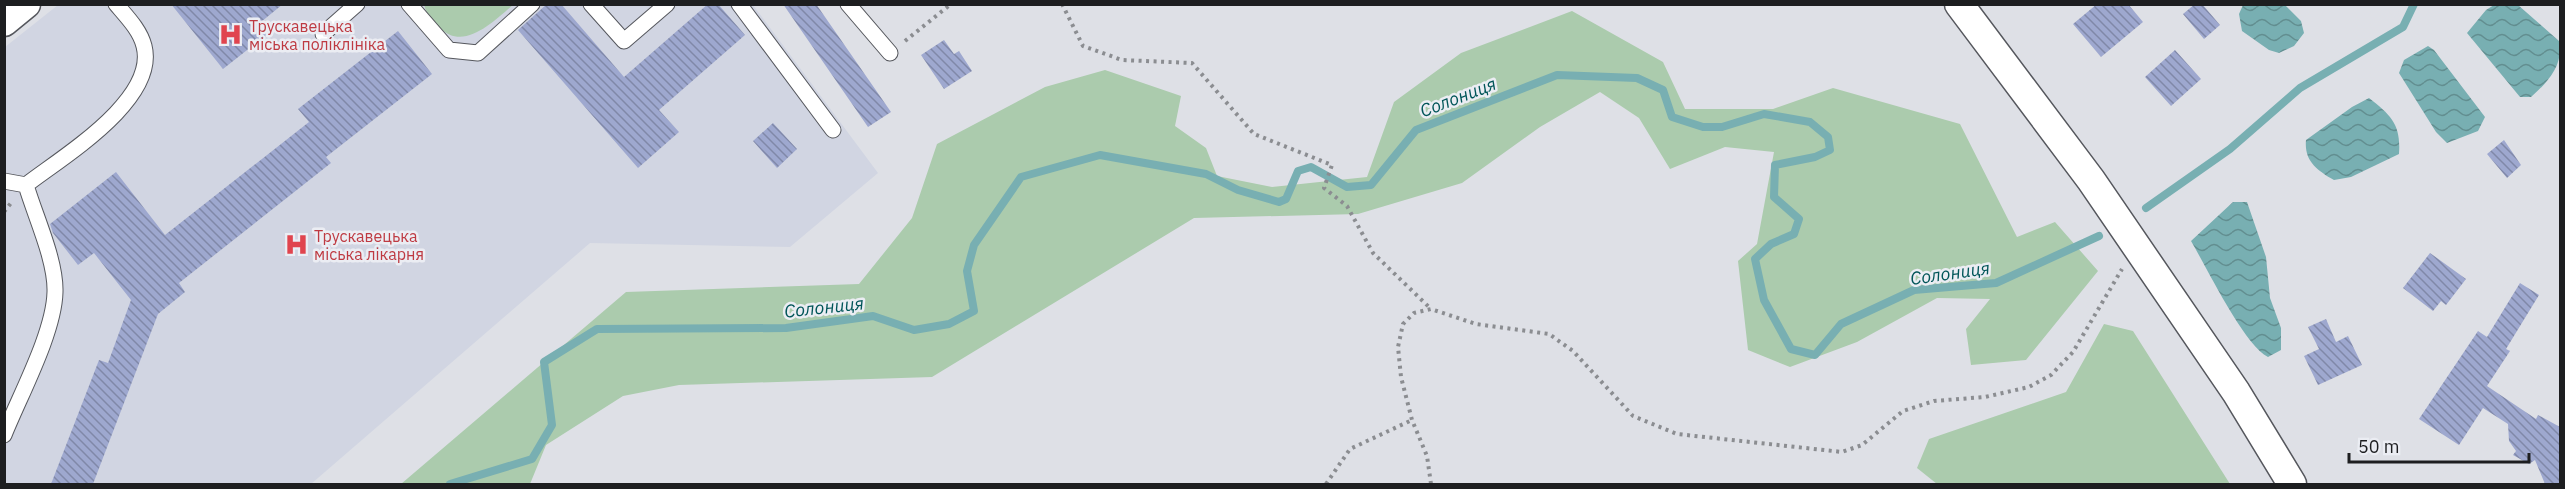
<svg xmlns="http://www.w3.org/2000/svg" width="2565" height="489" viewBox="0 0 2565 489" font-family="'IBM Plex Sans',sans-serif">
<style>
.built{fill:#d1d5e2}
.grass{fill:#abcbad}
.water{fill:url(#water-waves)}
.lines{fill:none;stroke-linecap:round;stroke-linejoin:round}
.stream{stroke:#78afb2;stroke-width:8}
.building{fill:url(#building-back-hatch)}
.lane-casing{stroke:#55575d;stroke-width:17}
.street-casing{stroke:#55575d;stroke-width:31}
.path{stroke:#8b8d91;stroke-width:4;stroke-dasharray:3 4.5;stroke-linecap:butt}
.lane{stroke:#fff;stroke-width:15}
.street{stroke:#fff;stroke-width:28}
.labels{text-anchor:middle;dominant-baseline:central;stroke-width:5;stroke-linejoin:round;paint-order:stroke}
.health-label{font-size:16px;fill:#be3a42;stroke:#ebedf3;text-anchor:start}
.water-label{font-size:18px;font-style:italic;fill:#005558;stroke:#ebedf3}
</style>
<defs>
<pattern id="water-waves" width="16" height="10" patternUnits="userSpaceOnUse" patternTransform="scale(1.5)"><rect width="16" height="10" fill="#78afb2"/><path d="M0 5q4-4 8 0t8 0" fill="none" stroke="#628e90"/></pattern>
<pattern id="building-back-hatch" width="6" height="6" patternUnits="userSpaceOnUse" patternTransform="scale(1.5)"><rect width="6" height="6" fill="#9ea8cf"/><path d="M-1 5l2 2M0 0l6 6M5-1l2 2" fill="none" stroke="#8088a8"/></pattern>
</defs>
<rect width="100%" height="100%" fill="#dee0e6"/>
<!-- built -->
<path class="built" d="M58,5H753L878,173L790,247L590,243L311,484H5V47Z"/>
<!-- grass -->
<path class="grass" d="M424,5H513C494,21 464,52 440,28C432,20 427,15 424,5Z
M1572,11L1663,62L1685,109H1773L1833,88L1960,124L2017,237L2055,222L2098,271L2026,360L1971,365L1966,329L1990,299L1937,298L1857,342L1790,367L1748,350L1738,261L1757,244L1774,152L1725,147L1670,169L1639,118L1600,92L1540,127L1462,183L1358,214L1194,218L932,377L679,385L623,396L546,445L530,484H401L626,292L859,284L912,218L937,144L1045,87L1105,70L1181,96L1175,126L1206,148L1217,176L1272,187L1367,177L1394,102L1461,53Z
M2104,324L2133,331L2230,484H1937L1917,468L1929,439L2066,392Z"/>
<!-- water -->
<path class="water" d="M2243,5H2285L2301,21L2304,33L2294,46L2279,53L2269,50L2242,31L2239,14Z
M2494,5H2518L2559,41C2564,65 2548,82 2531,97H2520L2467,33L2486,10Z
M2428,46L2434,50L2485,117L2478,131L2447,143L2436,132L2399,73L2404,60Z
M2369,98C2392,116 2401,125 2399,154L2351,177L2334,180C2317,170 2304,161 2306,140L2352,107Z
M2233,202H2247L2266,257L2270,298L2281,328V350L2268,357C2244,345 2207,268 2191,241Z"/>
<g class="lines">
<!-- stream -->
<path class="stream" d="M2146,208L2230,149L2300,88L2403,27L2414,4
M450,484L532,459L552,425L544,362L597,329L786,328L873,316L914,330L949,324L974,311L967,271L974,245L1021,177L1100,155L1206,174L1238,190L1279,202L1286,199L1298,171L1311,167L1347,187L1371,185L1416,130L1557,75L1637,78L1663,90L1672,117L1703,127H1722L1764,114L1810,122L1828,137L1830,150L1815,157L1775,165L1774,197L1799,219L1794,234L1771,244L1755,259L1764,300L1791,349L1815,355L1841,324L1914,290L1996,283L2099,236"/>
</g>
<!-- building -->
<path class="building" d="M171,4H283L261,22L270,32L223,69Z
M547,4H561L624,77L708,4H718L745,35L659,110L679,132L638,168L518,30Z
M783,4H816L891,112L868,127Z
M2097,4H2128L2143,22L2101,57L2073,24Z
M2195,4H2202L2220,25L2204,39L2183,14Z
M398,31L432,74L326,157L331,163L179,283L185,292L158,314L93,484H51L99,360L108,363L131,300L94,253L78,265L53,233L50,224L116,172L165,235L309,122L298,109Z
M944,40L954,54L959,51L972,71L944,89L921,55Z
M2175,50L2201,79L2171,106L2145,77Z
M773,123L797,149L777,168L753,141Z
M2504,140L2521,165L2507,178L2487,154Z
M2430,253L2466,279L2446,305L2441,301L2433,311L2403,288Z
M2520,283L2539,295L2506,349L2510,351L2487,386L2536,419L2538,415L2560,427V483L2545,484L2535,460L2529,464L2513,455L2516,451L2509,441L2508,424L2483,408L2459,445L2419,419L2478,331L2487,337Z
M2326,319L2336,342L2348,336L2362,365L2318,385L2304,356L2319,349L2308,327Z"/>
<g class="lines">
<defs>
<path id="lane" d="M409,4L449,50L478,53L532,4
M591,4L624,41L667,4
M739,4L833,130
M848,4L890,53
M323,34L357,4
M4,181L26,185C35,216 56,260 55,292C54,333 20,395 4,435
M26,185C62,157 158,100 144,46C140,30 127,17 116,4"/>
<path id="street" d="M1959,4L2091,180L2236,392L2292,484
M4,22L26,4"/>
</defs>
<!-- lane casing -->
<use href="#lane" class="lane-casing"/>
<!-- street casing -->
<use href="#street" class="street-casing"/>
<!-- path -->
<path class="path" d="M1062,4L1083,46L1122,60L1192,63L1254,134L1332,165L1324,188L1347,206L1373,253L1430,308
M905,41L951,4
M4,212L11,203
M1326,484L1350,449L1412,420
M1431,484L1427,456L1412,420L1401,377L1398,347L1403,324L1414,313L1431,309L1476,324L1549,334L1573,351L1633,416L1677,434L1842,452L1862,445L1903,411L1934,401L1985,397L2029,387L2051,375L2073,352L2122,269"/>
<!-- lane -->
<use href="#lane" class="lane"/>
<!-- street -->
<use href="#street" class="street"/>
</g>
<!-- icons -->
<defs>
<symbol id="hospital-bare" viewBox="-9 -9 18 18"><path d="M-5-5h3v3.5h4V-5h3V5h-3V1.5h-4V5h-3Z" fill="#e0444e" stroke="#ebedf3" stroke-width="2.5" paint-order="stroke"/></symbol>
</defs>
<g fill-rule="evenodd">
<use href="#hospital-bare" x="214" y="18" width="33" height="33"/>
<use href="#hospital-bare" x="280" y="228" width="33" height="33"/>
</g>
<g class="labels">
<!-- health labels -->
<g class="health-label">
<text x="249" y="26">Трускавецька<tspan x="249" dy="18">міська поліклініка</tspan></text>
<text x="314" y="236">Трускавецька<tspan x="314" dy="18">міська лікарня</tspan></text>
</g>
<!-- water labels -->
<g class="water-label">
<text transform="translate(1458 97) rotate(-21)">Солониця</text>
<text transform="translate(1950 273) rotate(-8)">Солониця</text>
<text transform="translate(824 307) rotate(-6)">Солониця</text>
</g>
</g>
<!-- border -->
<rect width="2565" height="489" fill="none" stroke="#1d1e20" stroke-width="12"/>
<!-- scale -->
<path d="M2349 453v9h180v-9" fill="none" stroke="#1d1e20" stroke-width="3"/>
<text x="2358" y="453" font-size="18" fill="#1d1e20" stroke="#ebedf3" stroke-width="4.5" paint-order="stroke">50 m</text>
</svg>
